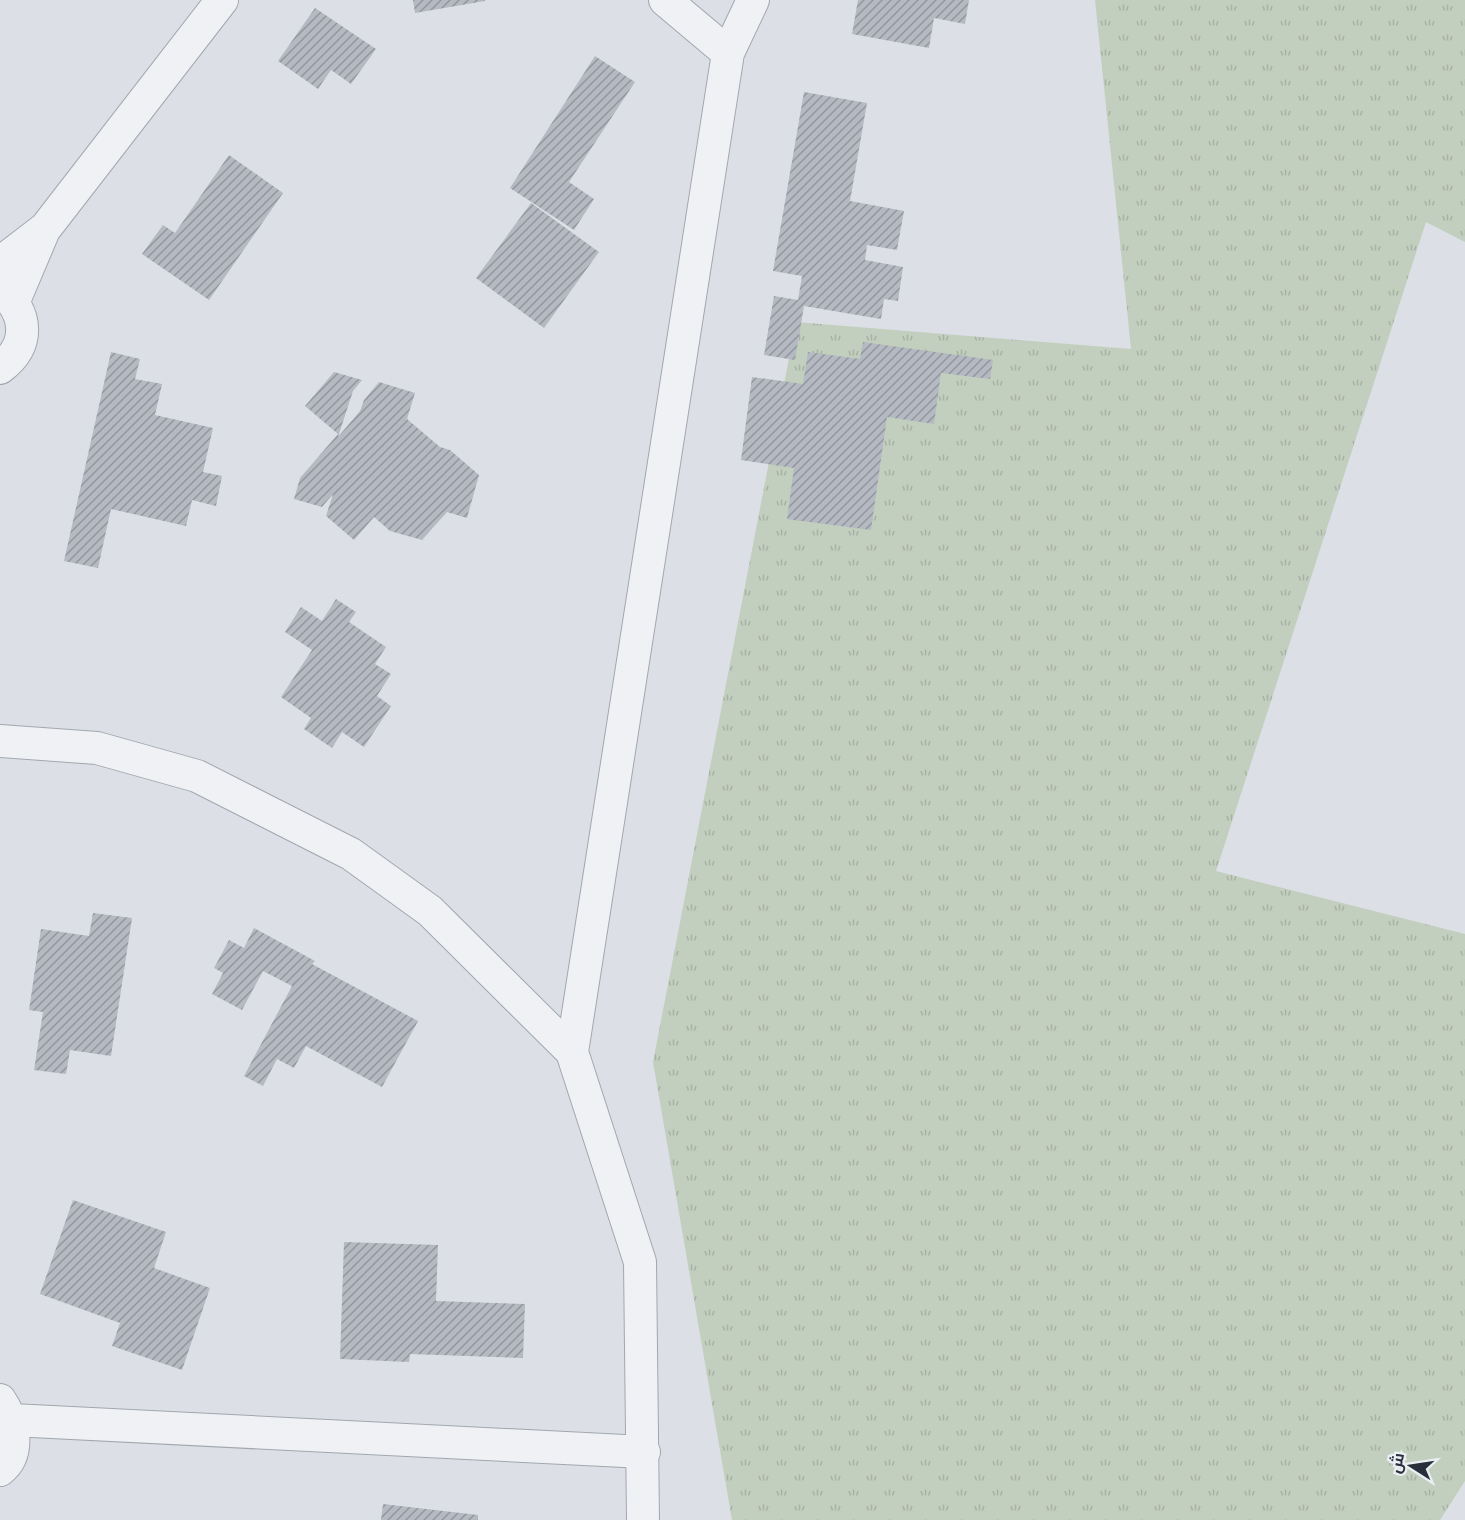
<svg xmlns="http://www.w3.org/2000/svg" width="1465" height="1520" viewBox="0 0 1465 1520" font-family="Helvetica,Cairo,sans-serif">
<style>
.grass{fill:url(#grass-tufts)}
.building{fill:url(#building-hatch)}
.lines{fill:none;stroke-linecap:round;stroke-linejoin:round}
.minor-casing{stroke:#a2a7af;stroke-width:34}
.minor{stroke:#eff1f4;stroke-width:32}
</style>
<defs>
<pattern id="grass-tufts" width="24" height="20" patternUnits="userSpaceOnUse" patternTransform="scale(1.5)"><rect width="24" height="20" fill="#c2cfbe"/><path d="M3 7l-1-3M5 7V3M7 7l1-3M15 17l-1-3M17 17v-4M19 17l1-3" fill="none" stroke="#a7b2a4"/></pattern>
<pattern id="building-hatch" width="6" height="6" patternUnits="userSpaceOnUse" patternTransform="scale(1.5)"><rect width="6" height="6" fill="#b4b9c2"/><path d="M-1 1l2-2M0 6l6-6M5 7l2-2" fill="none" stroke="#92979f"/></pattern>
</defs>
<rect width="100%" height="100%" fill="#dce0e6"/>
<!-- grass -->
<path class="grass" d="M1095,0H1465V242L1426,222L1216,871L1465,934V1481L1440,1520H732L653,1062L796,322L1131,349Z"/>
<!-- building -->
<path class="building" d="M413,0H485V1L415,13Z
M858,0H969L965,24L934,18L929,48L852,34Z
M315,8L376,49L351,84L331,70L318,89L278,61Z
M595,56L635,82L569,182L594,199L574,230L510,188Z
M804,92L867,103L850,201L904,211L897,250L867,245L865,260L903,267L898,301L884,299L881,319L804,306L795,360L764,355L774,296L798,300L802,276L773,271Z
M229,155L283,193L209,300L142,254L163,225L175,233Z
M531,203L599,252L544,328L476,278Z
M863,342L993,360L990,379L941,373L934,424L887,417L871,530L787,519L794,468L741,460L752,377L803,384L808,352L860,359Z
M111,352L140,359L135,379L162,384L155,415L213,428L203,472L222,476L216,506L192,500L186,526L111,509L98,568L64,561Z
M334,372L362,380L353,391L338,437L360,411L364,400L379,382L415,393L407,419L440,447L450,450L479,475L467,518L447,512L422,540L390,531L374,517L354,540L326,516L333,494L322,507L294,499L300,478L338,434L305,406Z
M336,599L356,612L349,622L386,647L375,664L391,674L377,696L391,706L364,747L342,732L332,748L304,729L311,718L281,697L312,650L285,632L301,607L322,621Z
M93,913L132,918L111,1056L70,1050L66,1074L34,1070L43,1012L29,1010L41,929L89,936Z
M254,928L315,961L312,964L418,1021L382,1087L306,1046L294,1068L277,1059L263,1086L244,1076L292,986L263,971L242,1010L212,994L223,973L214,968L229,940L244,948Z
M73,1200L166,1232L154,1268L210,1288L182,1370L112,1346L120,1323L40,1294Z
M344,1242L438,1245L436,1301L525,1304L523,1358L410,1354L409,1362L340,1359Z
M383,1504L478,1515V1520H381Z"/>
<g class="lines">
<defs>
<path id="minor" d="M665,0L728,53L753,0
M0,263L43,230
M0,289C28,313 31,345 0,368
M14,301L44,230L222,0
M0,741L97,748L197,776L351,854L430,911L572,1052L640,1262L643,1520
M572,1052L728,53
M0,1400C13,1419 22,1453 0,1470
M12,1420L644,1452"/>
</defs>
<!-- minor casing -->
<use href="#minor" class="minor-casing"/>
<!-- minor -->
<use href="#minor" class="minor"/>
</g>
<!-- north arrow -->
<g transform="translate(1411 1466) rotate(282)" stroke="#ebeff4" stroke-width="4.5" paint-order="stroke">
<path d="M0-4.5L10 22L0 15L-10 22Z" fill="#272f3b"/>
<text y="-9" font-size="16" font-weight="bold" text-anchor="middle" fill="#272f3b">ش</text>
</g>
</svg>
